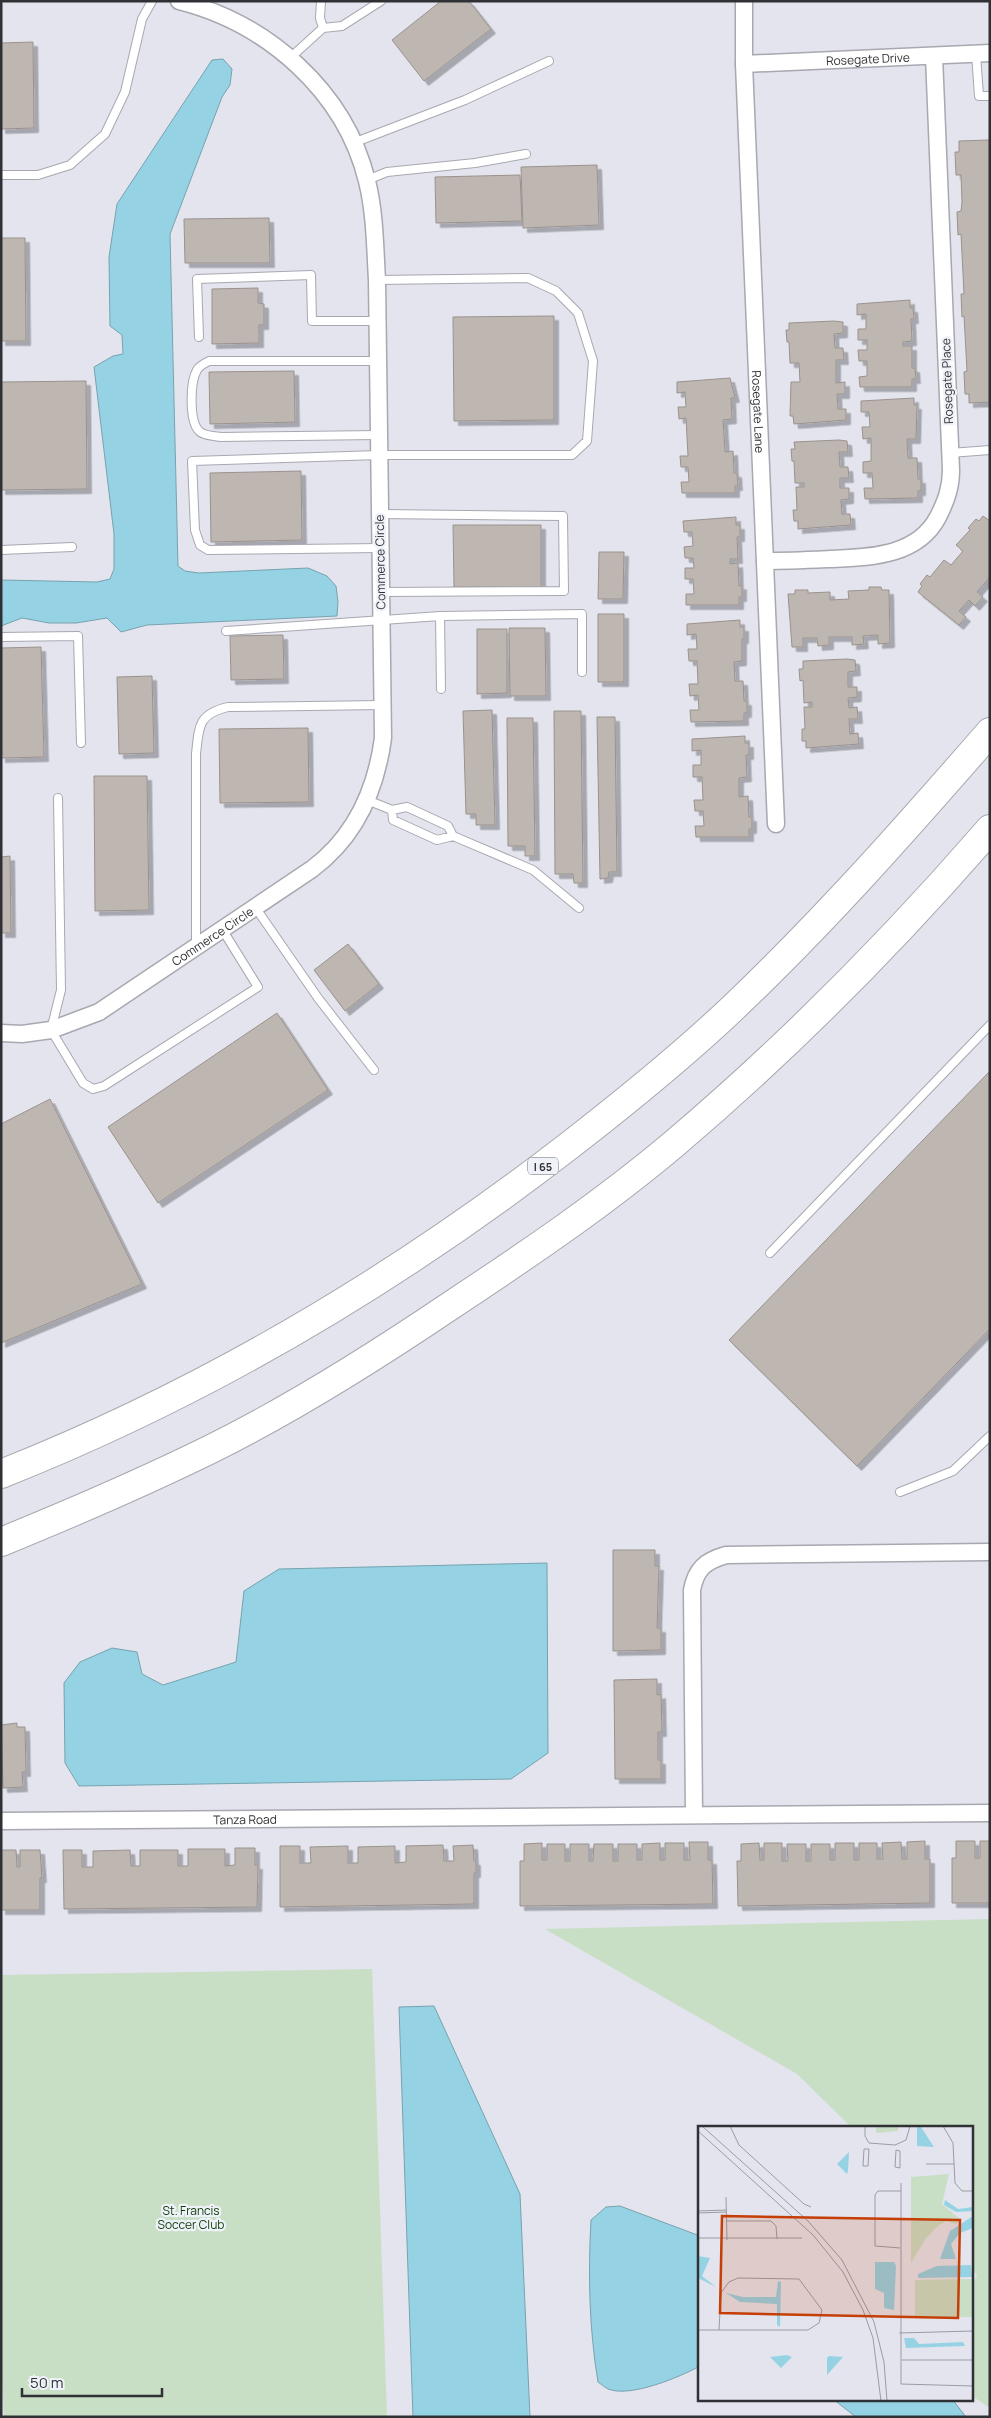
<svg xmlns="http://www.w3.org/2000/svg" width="991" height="2418" viewBox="0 0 991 2418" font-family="Manrope,sans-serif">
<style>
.green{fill:#c8dfc5}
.water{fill:#95d3e4;stroke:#77a2af}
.building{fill:#beb6b1;stroke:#9a928d;filter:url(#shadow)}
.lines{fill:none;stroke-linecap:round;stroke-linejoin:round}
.service-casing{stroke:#a7a8b0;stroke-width:10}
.minor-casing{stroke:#a7a8b0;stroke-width:19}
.motorway-casing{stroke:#a7a8b0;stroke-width:30}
.service{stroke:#fff;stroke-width:8}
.minor{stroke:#fff;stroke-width:16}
.motorway{stroke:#fff;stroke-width:28}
.labels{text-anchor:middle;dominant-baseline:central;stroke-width:4.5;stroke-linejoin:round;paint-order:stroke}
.shield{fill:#f0f2fa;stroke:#6a6b6f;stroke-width:1}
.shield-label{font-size:11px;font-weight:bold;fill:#303134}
.street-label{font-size:12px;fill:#303134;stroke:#f0f2fa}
.park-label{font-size:12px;fill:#0a3c05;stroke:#f0f2fa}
.inset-road{fill:none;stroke:#9b9ca3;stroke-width:1}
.view{fill:#c53e05;fill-opacity:0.15;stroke:#c53e05;stroke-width:2.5}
.inset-edge{fill:none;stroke:#303134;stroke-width:2.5}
</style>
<defs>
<filter id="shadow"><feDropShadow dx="4.5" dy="4.5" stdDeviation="0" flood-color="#0004"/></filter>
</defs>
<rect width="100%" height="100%" fill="#e3e4ed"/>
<!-- green -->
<path class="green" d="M990,1919V2408L972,2396V2286L977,2275L972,2268V2127H851L797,2074L545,1929Z
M372,1969L387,2417H4L1,2356V1975Z"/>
<!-- water -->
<path class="water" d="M223,59L232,69L230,85L222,97L170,234L178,566L185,571L199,573L308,568L327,576L336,586L338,602L337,616L147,625L121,632L107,618L76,623H49L22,618L1,626V580L97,582L110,579L114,569V534L94,367L113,356L123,354L122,335L110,326L109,257L117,204L212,60Z
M547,1563L548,1753L511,1779L79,1786L65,1763L64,1683L80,1662L112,1648L137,1652L142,1674L163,1685L236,1662L244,1591L279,1569Z
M434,2006L520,2194L530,2417H413L399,2007Z
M620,2206L700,2236V2366C680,2377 630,2398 608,2389C604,2387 601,2384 598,2382C589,2328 588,2274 591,2220L606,2207Z
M833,2399H952L966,2417H856Z"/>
<!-- building -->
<path class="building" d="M441,1H469L491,29L424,81L392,40Z
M33,42L34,128L1,129V43Z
M988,140H990V402L969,403V394H965L964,372L967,371L964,316L962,317L961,294H964L961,234L958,235L957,212L961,211L962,202L961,175H956L955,152H959V141Z
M597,165L599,225L523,228L521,167Z
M520,175L522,221L436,223L435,177Z
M269,218L270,263H185L184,219Z
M1,238H25L26,341H1Z
M258,288V303L264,304V325H259V343L212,344V289Z
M910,300V308H913L914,319H911L912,341L903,342V346H912V368H915L916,379H912V387H860L859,377L867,376V361H859L858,350H867V340H858V329H866V314L857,315V304Z
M554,316V420L454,421L453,317Z
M834,321L843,322V333L834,334L835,348H843L844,360H836V383L845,382V394H837L838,409H846V420L794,424L793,416H790L791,382H800L799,363H790L789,342H787L786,330H789V323Z
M294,371L295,422L210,424L209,372Z
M730,378L735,398H731L732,419L723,420L725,452L733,451L734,473H737L738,486H735V493H682L681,482H689L688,467H681L680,456H688L686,418L679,419L678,407H686L685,392L677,393V382Z
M86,381L87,489L1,490V382Z
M914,398V405H917L916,439H907L908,458H917L918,479H921V491H918V498L865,499L864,488H873L872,473H863V462L871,461V438L863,439L862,427H870L869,412H861V401Z
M839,440L847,441L848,452H839L840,467H848L849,478H840V488H849V499L841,500L842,514H850L851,525L798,529V521H794L793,510H797L796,487H804V483H795L794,461H792L791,449H795L794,442Z
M301,471L302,540L211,542L210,473Z
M983,516L990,521V577L977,592L983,597L975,606L969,600L959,611L966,617L959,625L918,592L922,586L920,584L927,575L930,577L944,560L951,565L963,551L956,545L970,530L968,528L976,519L979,521Z
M736,517V525H740V537H737L738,559H730V564L738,563L739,586L742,585V597H739V605H686V594H694L693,579H685V568H694L693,558H685L684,547L693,546L692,532H684L683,521Z
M453,525H541V587H454Z
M599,552H624L623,599H598Z
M869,587H881L882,590H889L890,643L878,644V635L863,636L864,644L852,645V637H829V645L818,646L817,638H803V647H792L788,594H795V590H808V593L830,592V600L849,599L848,591L869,590Z
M598,614H624V682H598Z
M740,620V627H744V639H742V661L734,662L735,681H743L744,701H747V713H744V721L691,722L690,710H699L698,695L690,696L689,684H698L697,661H689L688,649H697L696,634L687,635V624Z
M509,628H545L546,696H510Z
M477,629H507V693L477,694Z
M283,635L284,679L231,680L230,636Z
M41,647L44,757L1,758V648Z
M847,659L855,660L856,671L848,672V687H857V697L848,698L849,708L857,707L858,719H849L850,734L858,733L859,744L806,748V741H802V729H805L804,707H812V702L804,703L803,680L800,681L799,669H803V661Z
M152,676L154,753L119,754L117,677Z
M492,710L495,825H476V814H466L463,711Z
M554,711H581L583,883H574L573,874H555Z
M597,717H615L617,872H609L608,878L600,879Z
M507,718H533L535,856H525V846H508Z
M308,728L309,802L220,803L219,729Z
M745,736V743H749V755H746L747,777L739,778V797L748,796L749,817H752V829H749V837H696L695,826H704L703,811H695L694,800H703L702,777H693V765H701V750L692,751V739Z
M94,776H147L149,910L95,911Z
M10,856L11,933H1V857Z
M348,944L379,984L345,1011L314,970Z
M277,1013L328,1090L158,1203L108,1127Z
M990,1071V1329L857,1466L729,1340Z
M50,1099L142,1284L1,1343V1124Z
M613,1550H655V1566H659L657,1628H661V1650L613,1651Z
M657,1679V1695L661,1694L662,1732H658V1760H661V1779H615L614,1680Z
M17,1723V1727H25L26,1772H22L23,1787L3,1788L1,1725Z
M925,1841V1859H930V1903L738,1906L737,1861H741V1844L759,1843L760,1860H764V1843H782V1861H788L787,1844H806V1861H811V1844H830V1860H835V1843H854V1860H859V1843H877V1859H883L882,1843L901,1842L902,1859H907V1842Z
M956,1841H975V1858H980V1841H990V1903H952V1858H956Z
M689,1842H708V1860H712L713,1904L520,1906V1861H524V1844L542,1843V1860H547V1844H565V1861H570V1844H589V1861H593L594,1844H613V1861H618V1844H637V1860H642V1844L660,1843V1860H665V1843H684V1860H690Z
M443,1845L444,1861H454L453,1846L473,1845L474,1861H476V1873H474V1904L280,1907V1846H300V1863H311L310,1847L348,1846V1863H358V1847L395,1846V1863L406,1862V1846Z
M235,1848H255V1865H258L257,1907L64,1909L63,1850H82V1867H93V1851L130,1850L131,1866H140V1850H178V1866H188V1849H225V1866L235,1865Z
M1,1850H16L17,1867H20V1850H40L42,1878H40V1910H1Z"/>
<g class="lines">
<defs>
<path id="service" d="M321,1L320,18L323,28
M976,54L979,96H990
M290,58L323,28L342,26L381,1
M353,143L465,100L549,61
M1,175H38L70,165L105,134L125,92L142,19L152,1
M367,180L387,172L475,163L526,154
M377,280L528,278L556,291L578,313L593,361L587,441L572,455H379L192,461L195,530L200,545L208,550L380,548
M199,337L197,279L311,275L312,321H377
M378,361H209C205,363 199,366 197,370C190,382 189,421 199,431C204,436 214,436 221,437L379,435
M950,453L990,450
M380,514L563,516L564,591L381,592
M1,550L72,547
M440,616L441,689
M226,631L440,616L582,614V672
M1,637L78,636L81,743
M58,798L61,990L51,1030L83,1083L93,1089L104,1086L258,987L222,929
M367,800L392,810L407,807L448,826L453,836L437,840L393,820L392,810
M453,836L533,870L579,908
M255,907L318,998L374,1070
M196,946V754C199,726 198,714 228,707L382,705
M770,1253L990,1025
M900,1492L953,1471L990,1436"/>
<g id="minor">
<path id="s1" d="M744,1V64L776,824"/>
<path id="s2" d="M744,64L990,53"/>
<path d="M765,561C787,561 808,560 830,559C869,557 917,557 938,517C946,501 951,488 951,470L934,56"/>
<path id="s3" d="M1,1033L22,1034L51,1030L99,1012L312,869C355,837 376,790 383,738L377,280C375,247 375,213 367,181C345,91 267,23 179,1"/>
<path d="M694,1814L692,1590C696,1569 705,1561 726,1555L990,1552"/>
<path id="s4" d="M1,1821L990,1813"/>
</g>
<path id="motorway" d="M1,1474C205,1393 397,1279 570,1145C628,1100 685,1054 738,1003C827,918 909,825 990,732
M1,1542C72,1513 142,1483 211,1449C294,1408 373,1358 450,1306C527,1255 604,1203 675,1143C788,1047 893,941 990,829"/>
</defs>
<!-- service casing -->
<use href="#service" class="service-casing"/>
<!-- minor casing -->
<use href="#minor" class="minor-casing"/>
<!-- motorway casing -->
<use href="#motorway" class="motorway-casing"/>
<!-- service -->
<use href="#service" class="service"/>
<!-- minor -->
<use href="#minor" class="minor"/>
<!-- motorway -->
<use href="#motorway" class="motorway"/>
</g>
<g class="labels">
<!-- shield labels -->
<rect class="shield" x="528" y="1157.5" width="30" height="17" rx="4"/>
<g class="shield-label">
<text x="543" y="1166">I 65</text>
</g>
<!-- street labels -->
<g class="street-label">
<text stroke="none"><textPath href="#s2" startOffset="124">Rosegate Drive</textPath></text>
<text transform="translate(947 381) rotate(-92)">Rosegate Place</text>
<text stroke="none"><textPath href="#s1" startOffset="411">Rosegate Lane</textPath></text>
<text transform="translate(380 562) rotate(-91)">Commerce Circle</text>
<text stroke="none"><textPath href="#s3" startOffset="238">Commerce Circle</textPath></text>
<text stroke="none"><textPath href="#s4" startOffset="244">Tanza Road</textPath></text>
</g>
<!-- park labels -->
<g class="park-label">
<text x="191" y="2210">St. Francis<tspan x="191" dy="14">Soccer Club</tspan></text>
</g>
</g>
<!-- overview -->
<g transform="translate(698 2126)">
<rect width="275" height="275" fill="#e3e4ed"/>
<path d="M178,0H200V5L178,7ZM251,48L244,78L262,93L258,98L248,95L240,100L228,112L213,137V51ZM275,153V191L217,192V154Z" fill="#c8dfc5"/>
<path d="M219,0L223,1L236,21L219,20ZM151,26L150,45L149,48L139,38ZM247,74L260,83L275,81V85L258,86L246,79ZM275,90V102L262,107L253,118L258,133H242L252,105ZM0,130L12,132L4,150L18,161L0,152ZM177,136H196L198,140L196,184L186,182V167L177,163ZM273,139L274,151L220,152V148L239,140ZM80,155L83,156L82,201L79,199V178L42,176L28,167L45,171H78ZM206,212H216L221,218L265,216L267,220L208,222ZM89,229L94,231L83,242L72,231ZM131,230L145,231L129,249V232Z" fill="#95d3e4"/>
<path class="inset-road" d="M4,0L110,95L144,134L176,196L186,236L189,275M32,0L41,19L106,78L113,81M167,0V10L171,17L197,19L208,14L212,0M245,0L255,17L257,57L264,65H275M0,5L115,109L145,146L165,184L175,212L183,275M166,23H171L170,40H165ZM198,24L202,25V42L197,41ZM228,38H256M203,57V258L275,260M28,71L29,114M0,85L29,84M0,87L28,86M29,95H73L78,100L79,113M0,112H104M202,122L177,120V69L180,65H203M0,204H110L121,197L124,184L101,153L40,152L31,156L23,167L21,204M201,207L275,205M204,234H275"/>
<path class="view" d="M24,90L262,94L260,192L22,187Z"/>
<rect width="275" height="275" class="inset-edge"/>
</g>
<!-- border -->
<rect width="991" height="2418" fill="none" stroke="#303134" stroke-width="5"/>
<!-- scale -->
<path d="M22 2388v8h140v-8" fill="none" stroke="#303134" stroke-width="2.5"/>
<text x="30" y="2388" font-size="15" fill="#303134" stroke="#f0f2fa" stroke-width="4" paint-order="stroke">50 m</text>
</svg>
